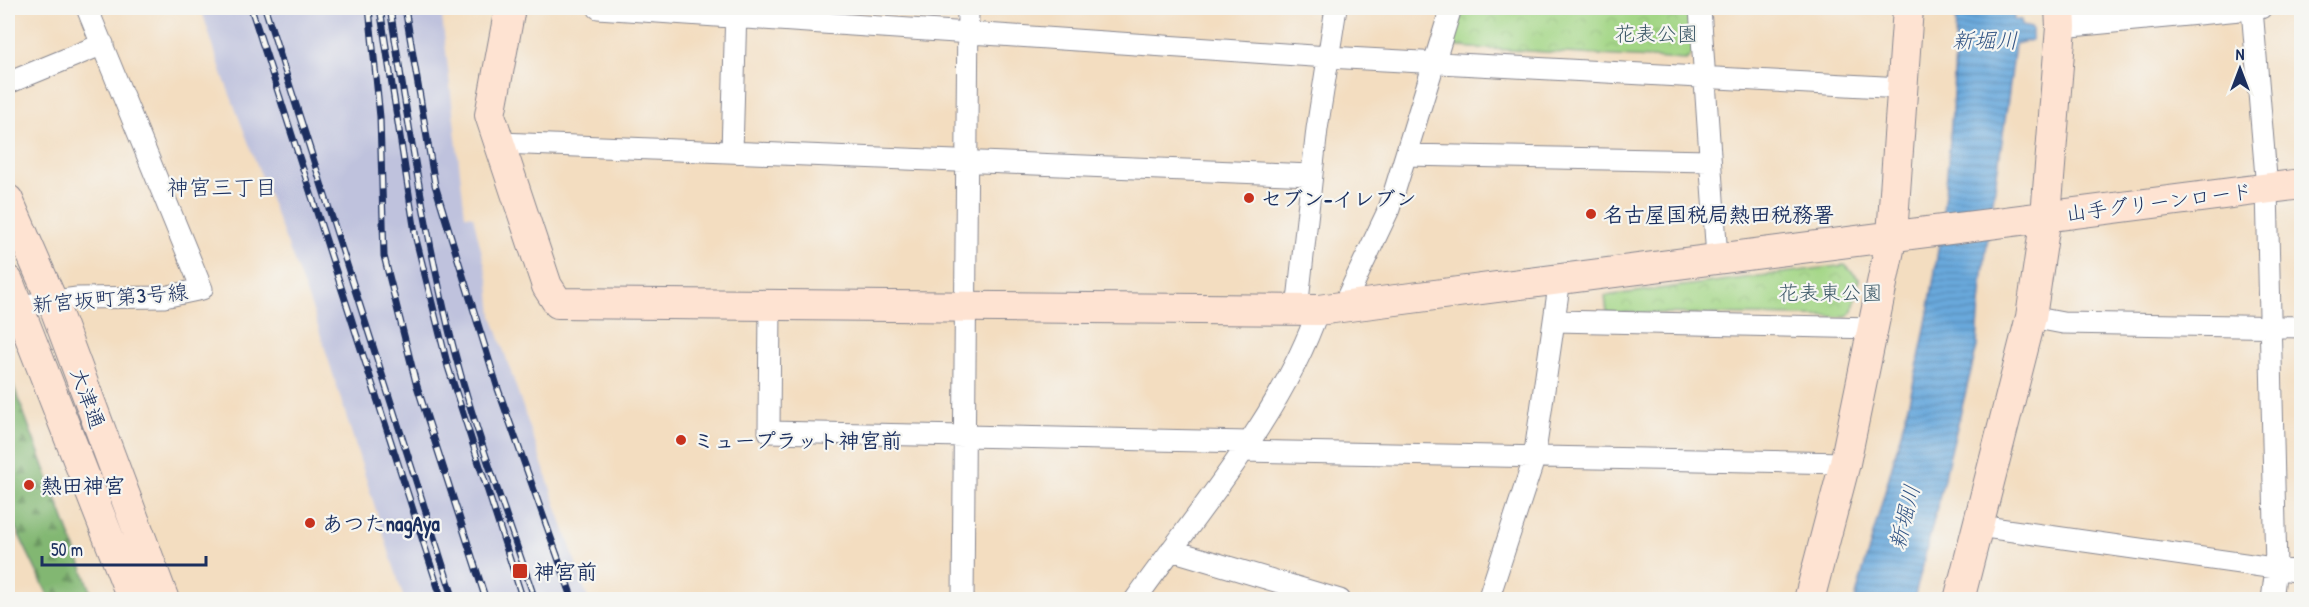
<svg xmlns="http://www.w3.org/2000/svg" width="2309" height="607" viewBox="0 0 2309 607" font-family="'Patrick Hand','Klee One',sans-serif">
<style>
.industrial{fill:#bfc2dd}
.forest{fill:url(#forest-firs);stroke:#4e7368;stroke-width:1.5}
.park{fill:url(#park-crowns);stroke:#5f8272;stroke-width:1.5}
.water{fill:url(#water-rules);stroke:#426c9d;stroke-width:1.5}
.lines{fill:none;stroke-linecap:round;stroke-linejoin:round}
.street-casing{stroke:#87868f;stroke-width:23}
.secondary-casing{stroke:#87868f;stroke-width:32}
.street{stroke:#fff;stroke-width:21}
.secondary{stroke:#fee3d2;stroke-width:30}
.rail-casing{stroke:#1b2f5e;stroke-width:7}
.rail{stroke:#f6f6f2;stroke-width:4.5;stroke-dasharray:14;stroke-linecap:butt}
.poi-dot{fill:#c8321e;stroke:#f6f6f2;stroke-width:2}
.labels{text-anchor:middle;dominant-baseline:central;stroke-width:4.5;stroke-linejoin:round;paint-order:stroke}
.park-label{font-size:21px;fill:#3d5968;stroke:#f6f6f2}
.poi-label{font-size:21px;font-weight:bold;fill:#1b2f5e;stroke:#f6f6f2;text-anchor:start}
.street-label{font-size:21px;fill:#1b2f5e;stroke:#f6f6f2}
.water-label{font-size:22px;font-style:italic;fill:#325484;stroke:#f6f6f2}
.neighbourhood-label{font-size:22px;fill:#1b2f5e;stroke:#f6f6f2}
</style>
<defs>
<pattern id="forest-firs" width="22" height="20" patternUnits="userSpaceOnUse" patternTransform="scale(1.5)"><rect width="22" height="20" fill="#82b772"/><path d="M5 1l3.5 6h-7zM16 11l3.5 6h-7z" fill="#6a9561"/></pattern>
<pattern id="park-crowns" width="20" height="18" patternUnits="userSpaceOnUse" patternTransform="scale(1.5)"><rect width="20" height="18" fill="#a3d685"/><path d="M2 6a3 3 0 1 1 6 0M12 15a3 3 0 1 1 6 0" fill="none" stroke="#8cb875"/></pattern>
<pattern id="water-rules" width="6" height="5" patternUnits="userSpaceOnUse" patternTransform="scale(1.5)"><rect width="6" height="5" fill="#69a9dc"/><path d="M0 2.5h6" fill="none" stroke="#568ab6"/></pattern>
</defs>
<rect width="100%" height="100%" fill="#f6f6f2"/>
<filter id="ink" filterUnits="userSpaceOnUse"><feTurbulence type="fractalNoise" baseFrequency=".0167" numOctaves="2"/><feDisplacementMap in="SourceGraphic" scale="12" xChannelSelector="R" yChannelSelector="G"/><feConvolveMatrix kernelMatrix="1 2 1 2 8 2 1 2 1" color-interpolation-filters="sRGB"/></filter>
<filter id="wash" filterUnits="userSpaceOnUse"><feTurbulence type="fractalNoise" baseFrequency=".008" numOctaves="4" result="noise"/><feDisplacementMap in="SourceGraphic" scale="24" xChannelSelector="R" yChannelSelector="G"/><feGaussianBlur stdDeviation="1.35" result="paint"/><feColorMatrix in="noise" values="0 0 0 0 0 0 0 0 0 0 0 0 0 0 0 0 0 1.4 0 .05"/><feComposite in="paint" operator="in"/></filter>
<g filter="url(#wash)">
<rect width="100%" height="100%" fill="#f3ddc0"/>
<!-- industrial -->
<path class="industrial" d="M201,8H441L465,215L473,216L489,283L492,316L588,599H404L313,311L221,71Z"/>
<!-- forest -->
<path class="forest" d="M8,371L94,599H50L8,512Z"/>
<!-- park -->
<path class="park" d="M1461,8H1690L1693,53L1686,60L1457,47L1451,39Z
M1845,265L1859,279L1853,311L1846,317L1607,312L1605,296Z"/>
<!-- water -->
<path class="water" d="M1956,8H2013L2014,20H2021L2022,26L2032,28V40L2015,44C2004,145 1982,246 1977,347L1914,599L1855,600C1875,524 1899,448 1916,372C1943,252 1954,130 1956,8Z"/>
</g>
<g filter="url(#ink)">
<g class="lines">
<defs>
<path id="street" d="M598,8L1328,57L1902,88
M1700,8L1717,258
M2252,9L2267,189L2276,568L2272,600
M2061,27L2261,8
M8,83L103,44
M499,143L1311,175
M732,152L736,8
M1406,155L1710,161
M770,303L769,432L1249,442
M18,306L77,298L164,297L202,289L87,8
M1343,306L1389,209L1451,8
M1297,310L1317,129L1336,8
M2031,317L2063,323L2302,327
M1555,321L1875,328
M1242,451L1845,463
M1978,526L2302,572
M1171,550L1340,600
M963,600L968,8
M1135,600C1198,511 1283,413 1318,310
M1488,600L1534,459L1560,279"/>
<path id="secondary" d="M510,8L490,115L547,286L558,303L1318,310L2302,184
M8,200L53,303L164,600
M8,281L133,600
M1809,600L1845,463L1892,235L1908,8
M1959,600L2031,317L2046,216L2061,27L2060,8"/>
</defs>
<!-- street casing -->
<use href="#street" class="street-casing"/>
<!-- secondary casing -->
<use href="#secondary" class="secondary-casing"/>
<!-- street -->
<use href="#street" class="street"/>
<!-- secondary -->
<use href="#secondary" class="secondary"/>
<defs>
<path id="rail" d="M251,8L442,600
M265,8L454,600
M369,8L380,117L384,256L416,383L486,600
M380,8L416,239L448,367L523,600
M390,8C407,114 423,221 448,326C470,419 505,509 535,600
M405,8L435,185L498,389L573,600"/>
</defs>
<!-- rail casing -->
<use href="#rail" class="rail-casing"/>
<!-- rail -->
<use href="#rail" class="rail"/>
</g>
</g>
<!-- markers -->
<g class="poi-dot">
<circle cx="1249" cy="198" r="6"/>
<circle cx="1591" cy="214" r="6"/>
<circle cx="681" cy="440" r="6"/>
<circle cx="29" cy="485" r="6"/>
<circle cx="310" cy="523" r="6"/>
<rect x="512" y="563" width="16" height="16" rx="3"/>
</g>
<g class="labels">
<!-- park labels -->
<g class="park-label">
<text x="1656" y="33">花表公園</text>
<text x="1830" y="292">花表東公園</text>
</g>
<!-- poi labels -->
<g class="poi-label">
<text x="1261" y="198">セブン-イレブン</text>
<text x="1603" y="214">名古屋国税局熱田税務署</text>
<text x="693" y="440">ミュープラット神宮前</text>
<text x="41" y="485">熱田神宮</text>
<text x="322" y="523">あつたnagAya</text>
<text x="534" y="571">神宮前</text>
</g>
<!-- street labels -->
<g class="street-label">
<text transform="translate(2159 202) rotate(-7)">山手グリーンロード</text>
<text transform="translate(110 298) rotate(-5)">新宮坂町第3号線</text>
<text transform="translate(88 398) rotate(70)">大津通</text>
</g>
<!-- water labels -->
<g class="water-label">
<text x="1985" y="40">新堀川</text>
<text transform="translate(1904 517) rotate(-76)">新堀川</text>
</g>
<!-- neighbourhood labels -->
<g class="neighbourhood-label">
<text x="222" y="187">神宮三丁目</text>
</g>
</g>
<!-- margin -->
<rect width="2309" height="607" fill="none" stroke="#f6f6f2" stroke-width="30"/>
<!-- north arrow -->
<g transform="translate(2240 69)" stroke="#f6f6f2" stroke-width="4.5" paint-order="stroke">
<path d="M0-4.5L10 22L0 15L-10 22Z" fill="#1b2f5e"/>
<text y="-9" font-size="16" font-weight="bold" text-anchor="middle" fill="#1b2f5e">N</text>
</g>
<!-- scale -->
<path d="M42 556v9h164v-9" fill="none" stroke="#1b2f5e" stroke-width="3"/>
<text x="51" y="556" font-size="18" fill="#1b2f5e" stroke="#f6f6f2" stroke-width="4.5" paint-order="stroke">50 m</text>
</svg>
